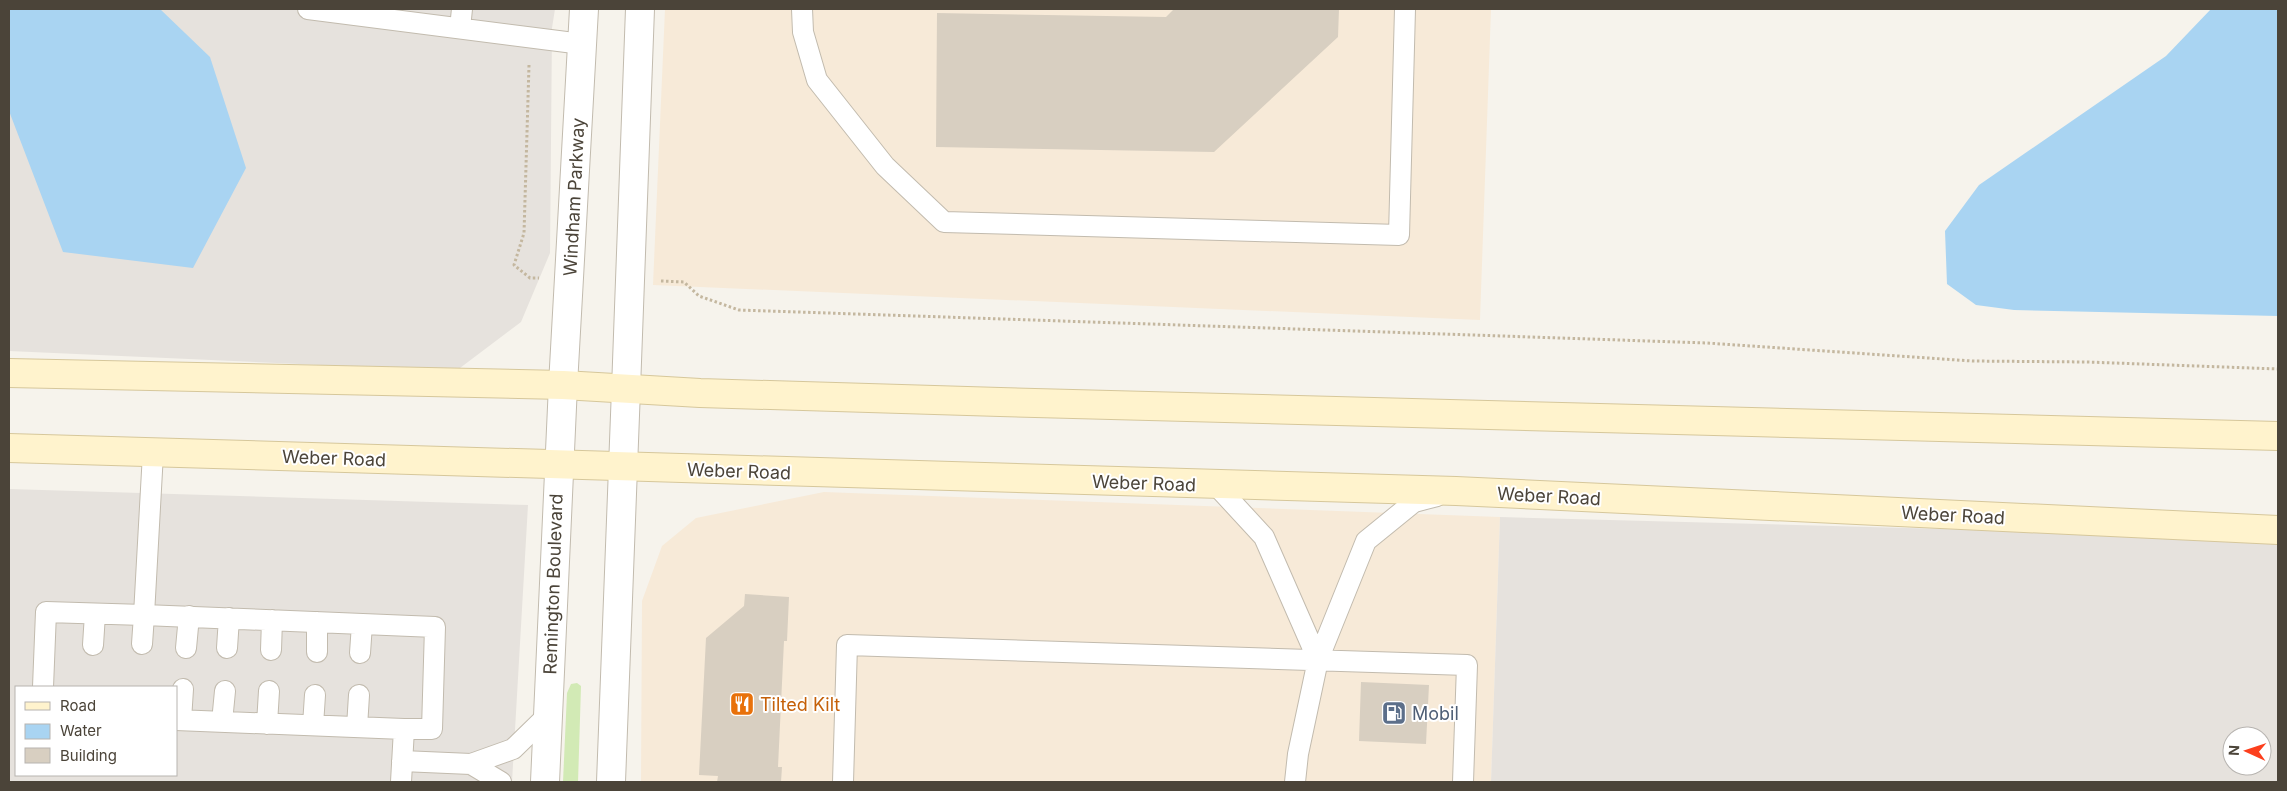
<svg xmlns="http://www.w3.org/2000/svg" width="2287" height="791" viewBox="0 0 2287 791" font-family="Inter,sans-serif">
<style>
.commercial{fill:#f7ead8}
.industrial{fill:#e6e2dd;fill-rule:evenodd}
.green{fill:#d2eab5}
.water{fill:#a9d4f2}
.building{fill:#d8cfc1}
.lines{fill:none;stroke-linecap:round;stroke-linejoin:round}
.service-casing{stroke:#c2bbae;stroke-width:22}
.minor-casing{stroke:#c2bbae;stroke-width:30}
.tertiary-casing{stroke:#c2bbae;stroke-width:30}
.secondary-casing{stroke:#d6c79b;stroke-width:30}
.path{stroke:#c4b79f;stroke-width:3;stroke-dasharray:2.5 2.5;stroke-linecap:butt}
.service{stroke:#fff;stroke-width:20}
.minor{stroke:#fff;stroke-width:28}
.tertiary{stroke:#fff;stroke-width:28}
.secondary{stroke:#fff3cd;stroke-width:28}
.labels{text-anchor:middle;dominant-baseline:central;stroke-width:4;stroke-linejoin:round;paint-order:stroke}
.street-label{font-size:18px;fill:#4b4439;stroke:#fff}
.food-label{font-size:18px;fill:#c56008;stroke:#fff;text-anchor:start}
.service-label{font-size:18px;fill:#4e5e75;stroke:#fff;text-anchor:start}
</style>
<rect width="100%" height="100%" fill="#f6f3ec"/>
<!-- commercial -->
<path class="commercial" d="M665,9H1491L1480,320L653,285Z
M824,492L1500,517L1491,782H641L642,601L662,546L696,518Z"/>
<!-- industrial -->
<path class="industrial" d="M9,9H555L552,28L550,253L521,322L456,371L9,351Z
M9,489L528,505L512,782H9ZM16,687H176V775H16Z
M1500,517L2278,538V782H1491ZM2232,736H2262V766H2232Z"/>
<!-- green -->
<path class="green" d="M577,683L581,686L578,782H563L567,693L571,684Z"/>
<!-- water -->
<path class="water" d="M9,9H160L210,57L246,168L193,268L63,252L9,111Z
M2211,9H2278V316L2014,310L1976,305L1947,284L1945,231L1979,185L2166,56Z"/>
<!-- building -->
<path class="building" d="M1174,9H1339L1338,37L1214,152L936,147L937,13L1166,17Z
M745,594L789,597L787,641H784L778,767H782L781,782H717L718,776L699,775L706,638L744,606Z
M1361,682L1429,685L1426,744L1359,741Z"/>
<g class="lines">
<defs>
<path id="service" d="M308,9L582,44
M802,9L803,32L817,80L885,166L944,222L1399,235L1405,9
M460,28L462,9
M1216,485L1264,537L1318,660
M142,644L144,615L435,627L432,729H404
M93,645L95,614
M186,648L189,616
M227,648L229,618
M271,650L272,620
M317,652V622
M360,653L362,624
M43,687L46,612L144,615L153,453
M176,720L404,729L401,782
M181,720L183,689
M222,722L225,691
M267,724L269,691
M313,725L315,695
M357,727L359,695
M402,761L471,764L513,749L547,716
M471,764L501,782
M843,782L847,645L1467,665L1463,782
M1295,782L1298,754L1318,660L1366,541L1414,502L1437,496"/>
<path id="minor" d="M563,385L584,9
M626,389L640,9"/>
<path id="tertiary" d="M545,782L563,385
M611,782L626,389"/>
<path id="secondary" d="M9,373L563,385L700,393L1000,402L2278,436
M9,448L1456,491L2278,530"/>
</defs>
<!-- service casing -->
<use href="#service" class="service-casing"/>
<!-- minor casing -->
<use href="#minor" class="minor-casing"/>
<!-- tertiary casing -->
<use href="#tertiary" class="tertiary-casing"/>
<!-- secondary casing -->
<use href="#secondary" class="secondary-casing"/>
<!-- path -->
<path class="path" d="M529,65L524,233L514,265L530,278H539
M661,281L684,282L699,296L739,310L1707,343L1972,361L2087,362L2278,369"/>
<!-- service -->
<use href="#service" class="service"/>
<!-- minor -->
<use href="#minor" class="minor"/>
<!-- tertiary -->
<use href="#tertiary" class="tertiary"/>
<!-- secondary -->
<use href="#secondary" class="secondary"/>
</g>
<!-- icons -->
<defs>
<symbol id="restaurant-square" viewBox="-11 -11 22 22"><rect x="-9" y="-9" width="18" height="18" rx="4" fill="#e8710a" stroke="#fff"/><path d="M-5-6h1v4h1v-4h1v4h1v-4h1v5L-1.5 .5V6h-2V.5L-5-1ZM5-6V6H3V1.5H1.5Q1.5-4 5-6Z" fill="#fff"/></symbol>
<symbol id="fuel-square" viewBox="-11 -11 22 22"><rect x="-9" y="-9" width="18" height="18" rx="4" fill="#5c6f8a" stroke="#fff"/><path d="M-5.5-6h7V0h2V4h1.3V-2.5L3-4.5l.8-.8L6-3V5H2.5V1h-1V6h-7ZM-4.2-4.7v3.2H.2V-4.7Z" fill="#fff"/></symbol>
</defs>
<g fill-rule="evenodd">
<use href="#restaurant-square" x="728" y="690" width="28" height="28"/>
<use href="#fuel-square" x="1380" y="699" width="28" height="28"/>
</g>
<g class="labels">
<!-- street labels -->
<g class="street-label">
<text transform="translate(574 197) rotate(-87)">Windham Parkway</text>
<text transform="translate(334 458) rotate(2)">Weber Road</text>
<text transform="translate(739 471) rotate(2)">Weber Road</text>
<text transform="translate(1144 483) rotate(2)">Weber Road</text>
<text transform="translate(1549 496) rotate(3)">Weber Road</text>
<text transform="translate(1953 515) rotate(3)">Weber Road</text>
<text transform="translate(553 584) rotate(-88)">Remington Boulevard</text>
</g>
<!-- food labels -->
<g class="food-label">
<text x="760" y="704">Tilted Kilt</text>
</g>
<!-- service labels -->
<g class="service-label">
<text x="1412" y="713">Mobil</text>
</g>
</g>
<!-- border -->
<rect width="2287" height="791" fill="none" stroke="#4b4439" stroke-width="20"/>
<!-- legend -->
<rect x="15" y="686" width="162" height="90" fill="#ffffff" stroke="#b7b4b0"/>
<rect x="25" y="702" width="25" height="8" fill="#fff3cd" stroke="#b7b4b0"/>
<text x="60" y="711" font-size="15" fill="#4b4439">Road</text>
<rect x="25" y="724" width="25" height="15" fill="#a9d4f2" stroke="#b7b4b0"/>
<text x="60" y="736" font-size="15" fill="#4b4439">Water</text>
<rect x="25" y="748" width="25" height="15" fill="#d8cfc1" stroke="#b7b4b0"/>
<text x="60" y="761" font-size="15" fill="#4b4439">Building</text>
<!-- north arrow -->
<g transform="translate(2247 751) rotate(273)"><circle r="24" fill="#ffffff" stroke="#b7b4b0"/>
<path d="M0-4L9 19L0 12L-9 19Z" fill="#fc3f1d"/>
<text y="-8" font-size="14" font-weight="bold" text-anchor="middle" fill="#4b4439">N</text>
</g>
</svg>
